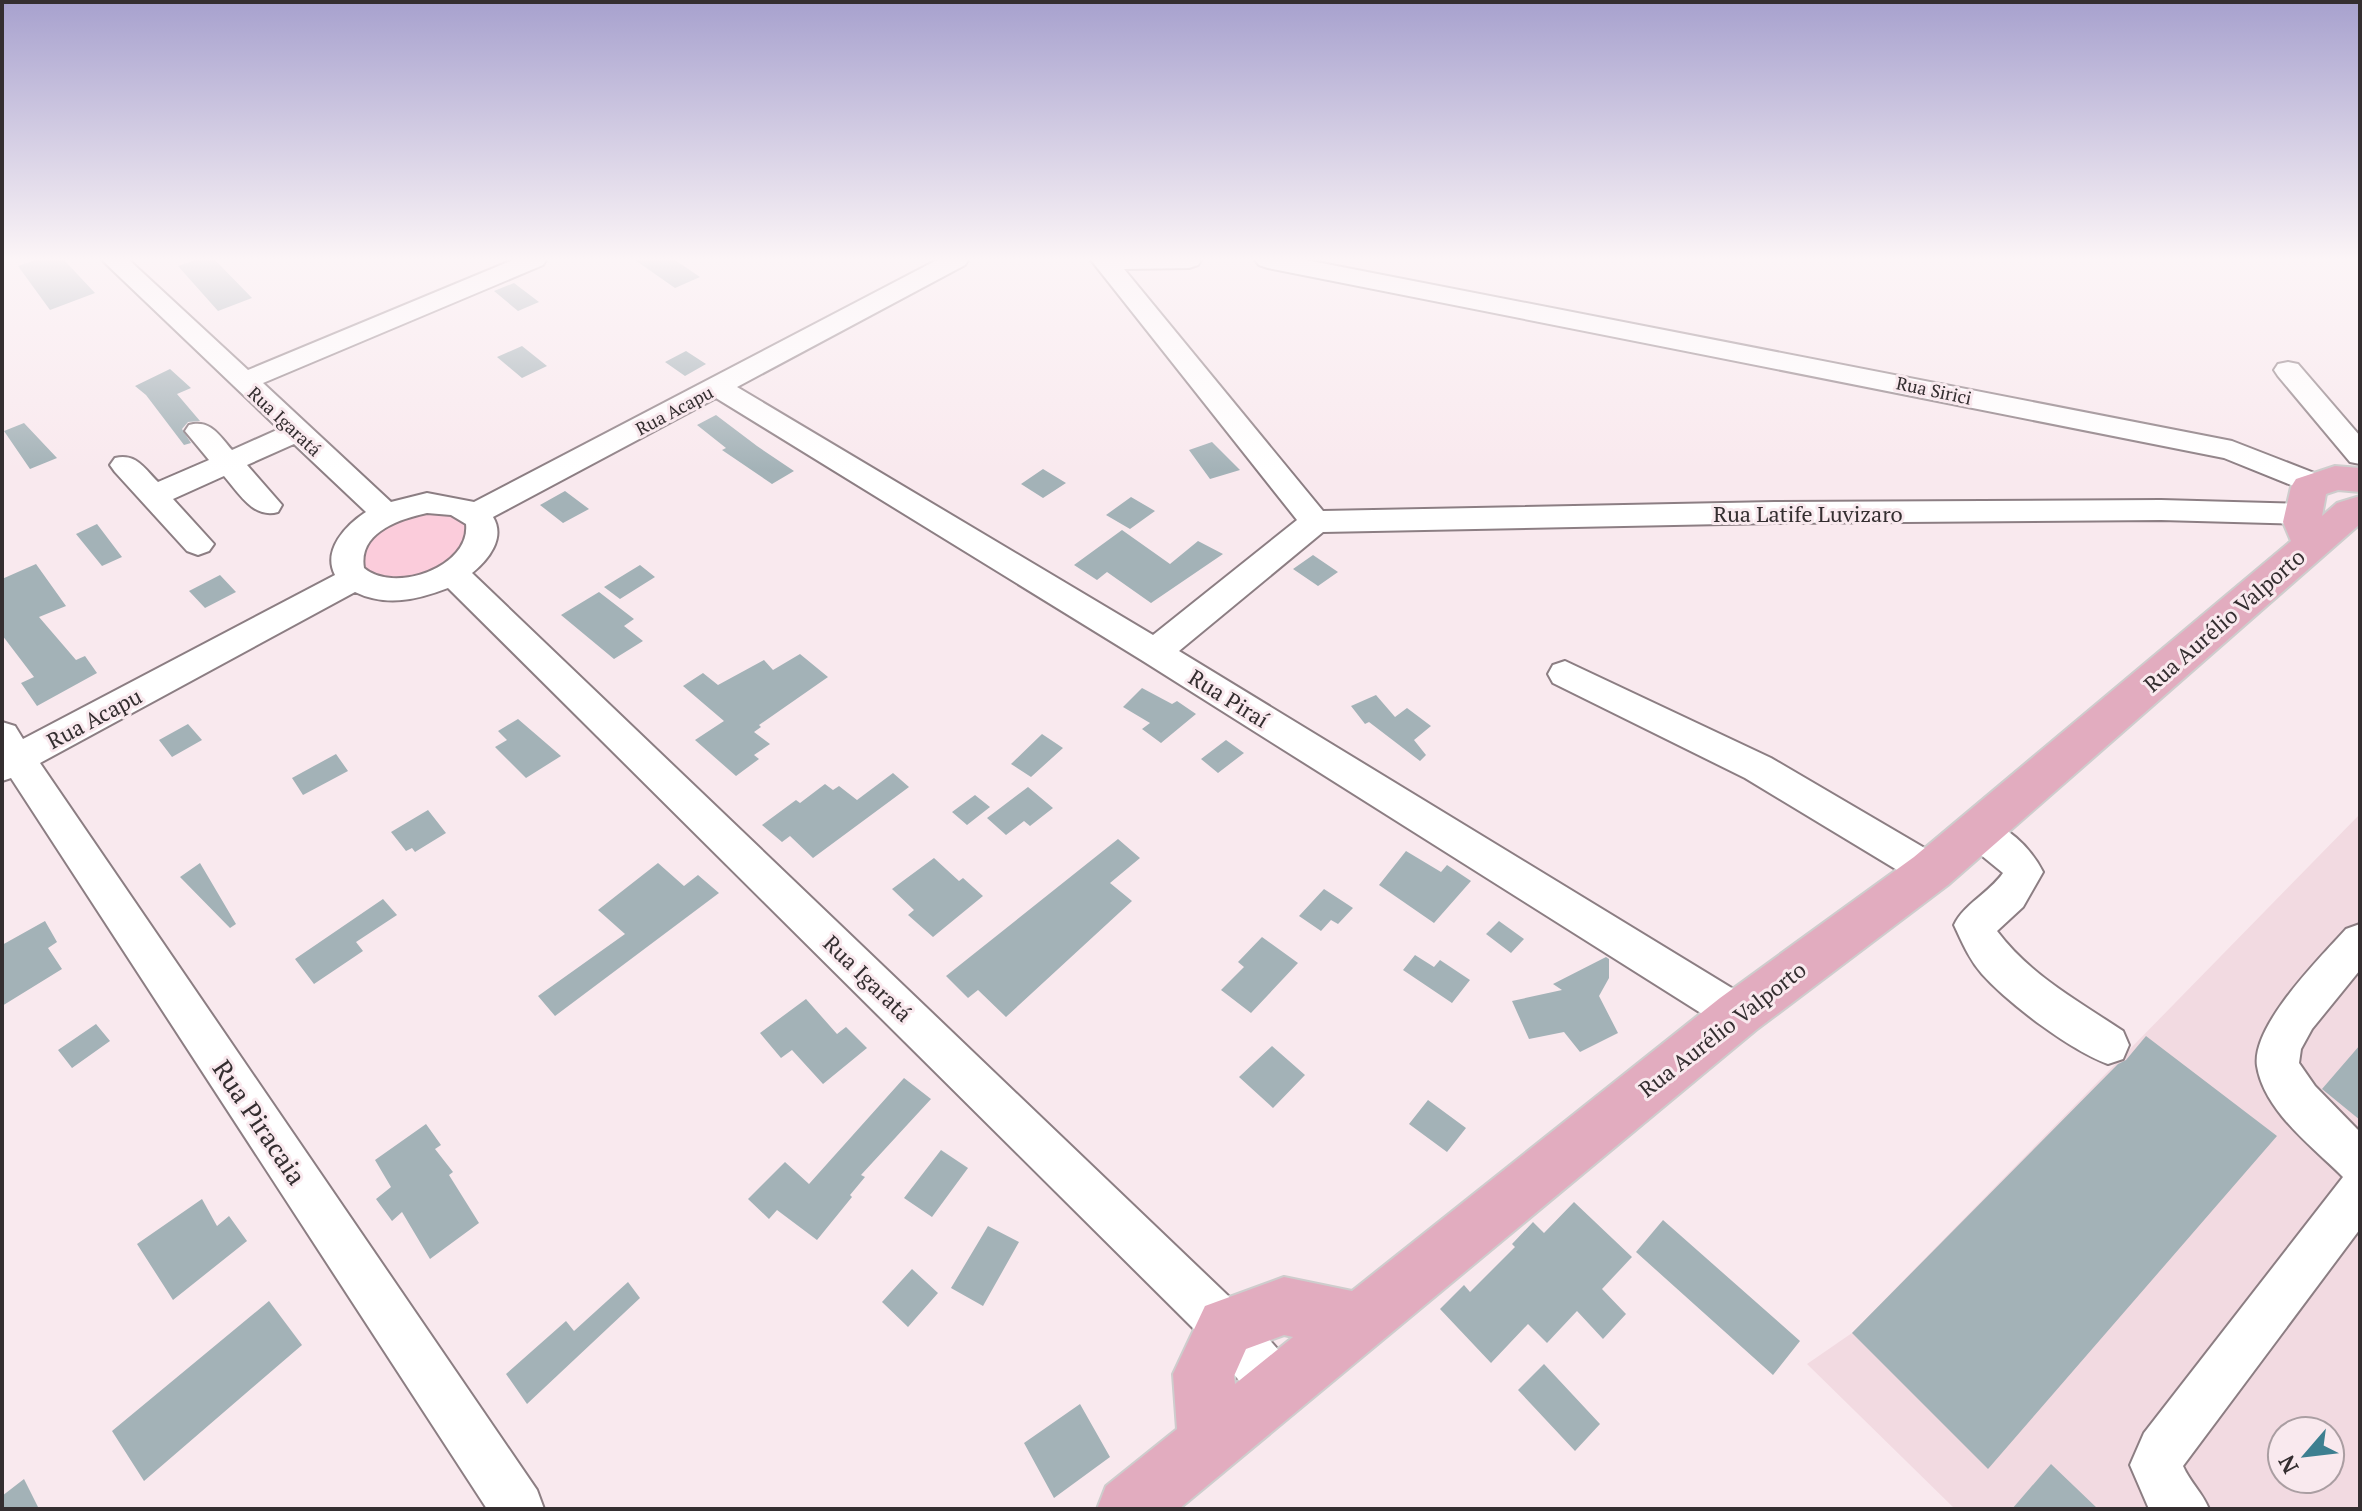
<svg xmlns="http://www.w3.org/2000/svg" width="2362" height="1511" viewBox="0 0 2362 1511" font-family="'PT Serif',serif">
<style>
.built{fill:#f2dae1;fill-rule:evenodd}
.green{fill:#fbccdb}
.building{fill:#a3b2b7}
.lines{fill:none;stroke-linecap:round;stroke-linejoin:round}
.minor-casing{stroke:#8c7e83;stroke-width:4}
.major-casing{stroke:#cecdcd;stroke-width:4}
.minor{fill:#fff;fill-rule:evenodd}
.major{fill:#e2acbf;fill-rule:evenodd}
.labels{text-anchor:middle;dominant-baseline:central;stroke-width:6;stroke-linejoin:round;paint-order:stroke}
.far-street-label{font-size:18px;fill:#342e30;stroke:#f9e9ee}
.street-label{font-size:22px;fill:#342e30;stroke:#f9e9ee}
.near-street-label{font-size:26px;fill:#342e30;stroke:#f9e9ee}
</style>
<rect width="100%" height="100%" fill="#f9e9ee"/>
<!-- built -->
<path class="built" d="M2360,814V1509H1955L1807,1364L1852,1333ZM2282,1431H2330V1479H2282Z"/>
<!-- green -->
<path class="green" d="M438,509L468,521L470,544C429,575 413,592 362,572L358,548L385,521Z"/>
<!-- building -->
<path class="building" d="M35,260H64L95,293L50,310L18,266Z
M195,260H215L252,298L218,311L178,266Z
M635,260H675L700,277L675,288Z
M514,283L539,302L518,311L494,291Z
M522,346L547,366L522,378L497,357Z
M686,351L706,364L685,376L665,362Z
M170,369L191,388L177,394L200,421L188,422L182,429L191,443L184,445L146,395L135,386Z
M716,415L757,446L794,471L772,484L722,450L726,448L697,425Z
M24,423L57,458L30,469L4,431Z
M1212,442L1240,470L1210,479L1189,450Z
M1043,469L1066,483L1043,498L1021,484Z
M565,491L589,509L563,523L540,505Z
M1131,497L1155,511L1130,529L1106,515Z
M97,524L122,557L102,566L76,534Z
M1122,530L1170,564L1198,541L1223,554L1151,603L1107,572L1097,580L1074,565Z
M1313,555L1338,572L1318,586L1293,569Z
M36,564L66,606L39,617L76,660L85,656L97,673L37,706L21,683L34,677L2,635V579Z
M640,565L655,577L620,599L604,587Z
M220,575L236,592L205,608L189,591Z
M599,592L634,619L624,626L643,641L614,659L561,615Z
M800,654L828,677L759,725L761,727L754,732L770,744L754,755L759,759L736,776L695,740L724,721L683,686L703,673L718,685L764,660L773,670Z
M1142,688L1172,704L1177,701L1196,714L1161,743L1142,729L1150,723L1123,707Z
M1376,695L1395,717L1407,708L1431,726L1414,740L1426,755L1420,761L1369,722L1365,724L1351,706Z
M518,719L561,756L526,778L495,747L507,740L498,731Z
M188,724L202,740L172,757L159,740Z
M1042,734L1063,748L1031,777L1011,764Z
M1226,740L1244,753L1218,773L1201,759Z
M336,754L348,771L303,795L292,778Z
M893,773L909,787L813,858L790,836L782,842L762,825L796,800L800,803L825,784L833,790L839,786L857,800Z
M1028,787L1053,808L1030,826L1024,821L1006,835L987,818Z
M975,795L990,807L967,825L952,812Z
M428,810L446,833L415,852L412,848L406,851L391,832Z
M1118,839L1140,858L1110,883L1132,901L1006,1017L978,990L968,998L946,976Z
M1406,851L1441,872L1447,865L1471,881L1434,923L1379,885Z
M934,858L959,881L963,878L983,896L933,937L908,915L914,910L892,889Z
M200,863L236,924L230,928L180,877Z
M658,863L684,886L698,875L719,893L555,1016L538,996L625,934L598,910Z
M1324,889L1353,908L1338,924L1331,920L1321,931L1299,916Z
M383,899L397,915L356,942L363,951L314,984L295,959Z
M45,921L57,942L48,948L62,969L2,1006V945Z
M1499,921L1524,939L1511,953L1486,934Z
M1262,937L1298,963L1251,1013L1221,990L1244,967L1238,962Z
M1415,955L1434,967L1440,960L1470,980L1452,1003L1403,970Z
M1606,957L1609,959V978L1599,996L1618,1033L1580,1052L1564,1032L1529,1039L1512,1001L1562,990L1553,984Z
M806,999L837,1034L846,1027L867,1048L823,1084L792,1050L781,1058L760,1033Z
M96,1024L110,1041L72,1068L58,1050Z
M2146,1036L2277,1136L1988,1469L1852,1333L2118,1064L2126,1060Z
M2360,1045V1120L2322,1089Z
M1272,1046L1305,1075L1273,1108L1239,1077Z
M904,1078L931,1099L861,1175L865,1177L850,1195L852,1197L817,1240L777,1210L769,1219L748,1199L785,1162L809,1184Z
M1428,1100L1466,1128L1447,1152L1409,1124Z
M426,1124L441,1145L435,1149L453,1172L449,1175L479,1223L430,1259L402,1212L392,1221L376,1199L391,1187L375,1160Z
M941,1150L968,1168L932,1217L904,1198Z
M202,1199L217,1226L229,1216L247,1241L173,1300L137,1244Z
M1574,1202L1632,1257L1602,1289L1626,1314L1603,1339L1577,1311L1547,1343L1528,1324L1491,1363L1440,1309L1464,1285L1470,1292L1515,1247L1512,1244L1533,1222L1544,1233Z
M1663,1220L1800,1341L1773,1375L1636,1252Z
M988,1226L1019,1242L983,1306L951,1288Z
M912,1269L938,1293L908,1327L882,1302Z
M628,1282L640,1298L527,1404L506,1374L566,1321L574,1331Z
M269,1301L302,1345L144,1481L112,1431Z
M1544,1364L1600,1424L1575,1451L1518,1390Z
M1080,1404L1110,1457L1054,1498L1024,1443Z
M2051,1464L2098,1509H2012Z
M24,1479L39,1509H2V1496Z"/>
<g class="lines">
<defs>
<path id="minor" d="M102,260H129L248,370L513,260H546L543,265L263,383L391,502L427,493L474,502L937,260H968L965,265L737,387L1153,635L1297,520L1091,260H1201L1198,265L1189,268L1124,269L1323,511L1774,502L2161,500L2302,504L2313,507L2317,514L2313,521L2302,524L2161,520L1774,523L1323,532L1179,651L1753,1001L1759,1014L1753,1027L1738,1033L1723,1027L1143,661L716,398L493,517C506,538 488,560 472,573L1243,1310L1296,1370L1303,1388L1296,1406L1278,1413L1260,1406L1209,1344L448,588C417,600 386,607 355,592L40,763L537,1490L544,1509H487L11,778L2,781V722L15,726L23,739L335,575C322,550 346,525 366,512L294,444L247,465L282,505L278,512C253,519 239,493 224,476L173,499L214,544L209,551L198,555L187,551L115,472L110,465L115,458C136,453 144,468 158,482L209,460L185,431L189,425C210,419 219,435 232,450L279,429ZM427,513L451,515L466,524C471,567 394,594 364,568C358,533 399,519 427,513Z
M1255,260H1306L2232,441L2322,476L2326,483L2322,490L2311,493L2224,458L1268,268L1259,265Z
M2288,362L2298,364L2360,436V464L2350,462L2278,376L2274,370L2278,364Z
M1565,661L1771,758L1945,860L1950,871L1945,882L1931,887L1917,882L1745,778L1553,683L1548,674L1553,665Z
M1978,816C2006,825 2030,846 2043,872L2023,907L1997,931C2030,975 2078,1001 2123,1031L2129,1045L2123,1059L2108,1064C2070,1050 2009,1004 1982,974C1969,959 1962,942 1954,925C1964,904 1989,893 2003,873L1965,842L1959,831L1965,820Z
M2360,924V970L2312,1029L2301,1049L2299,1063L2315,1086L2360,1132V1229L2183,1466C2190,1482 2202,1492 2209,1509H2149L2130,1465L2144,1433L2343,1177C2313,1147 2264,1111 2257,1066C2251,1026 2320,958 2346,929Z"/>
<path id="major" d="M2335,466L2360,468V492L2338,490L2326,494L2322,516L2337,503L2360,496V524L1948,885L1756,1030L1179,1509H1097L1106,1486L1177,1429L1173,1374L1205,1306L1284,1277L1352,1291L1720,998L1914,857L2291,541L2283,522L2291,487L2296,479ZM1284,1335L1293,1337L1235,1384L1234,1376L1246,1349Z"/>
</defs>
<!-- minor casing -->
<use href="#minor" class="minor-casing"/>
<!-- major casing -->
<use href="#major" class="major-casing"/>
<!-- minor -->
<use href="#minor" class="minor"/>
<!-- major -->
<use href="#major" class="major"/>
</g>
<!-- sky -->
<linearGradient id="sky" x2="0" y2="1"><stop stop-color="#a7a1ce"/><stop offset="0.55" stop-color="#fcf5f7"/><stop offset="1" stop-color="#fcf5f7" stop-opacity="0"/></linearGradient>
<rect width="2362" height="471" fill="url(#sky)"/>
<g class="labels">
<!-- far-street labels -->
<g class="far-street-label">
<text transform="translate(1934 390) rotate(12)">Rua Sirici</text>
<text transform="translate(674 410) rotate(-28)">Rua Acapu</text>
<text transform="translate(285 421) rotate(43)">Rua Igaratá</text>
</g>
<!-- street labels -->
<g class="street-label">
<text x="1808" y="513">Rua Latife Luvizaro</text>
<text transform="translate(2224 620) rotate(-41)">Rua Aurélio Valporto</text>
<text transform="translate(1229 698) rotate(32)">Rua Piraí</text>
<text transform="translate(94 718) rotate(-28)">Rua Acapu</text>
<text transform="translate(868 978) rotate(44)">Rua Igaratá</text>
<text transform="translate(1722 1029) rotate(-38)">Rua Aurélio Valporto</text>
</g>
<!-- near-street labels -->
<g class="near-street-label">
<text transform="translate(260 1122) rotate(56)">Rua Piracaia</text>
</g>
</g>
<!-- border -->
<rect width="2362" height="1511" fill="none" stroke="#342e30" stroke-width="8"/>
<!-- north arrow -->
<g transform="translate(2306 1455) rotate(242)"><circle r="38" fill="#f9e9ee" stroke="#aa9ea2" stroke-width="2"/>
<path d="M0-6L14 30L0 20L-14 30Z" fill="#3d7f90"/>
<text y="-12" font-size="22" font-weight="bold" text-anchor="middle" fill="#342e30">N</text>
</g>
</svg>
